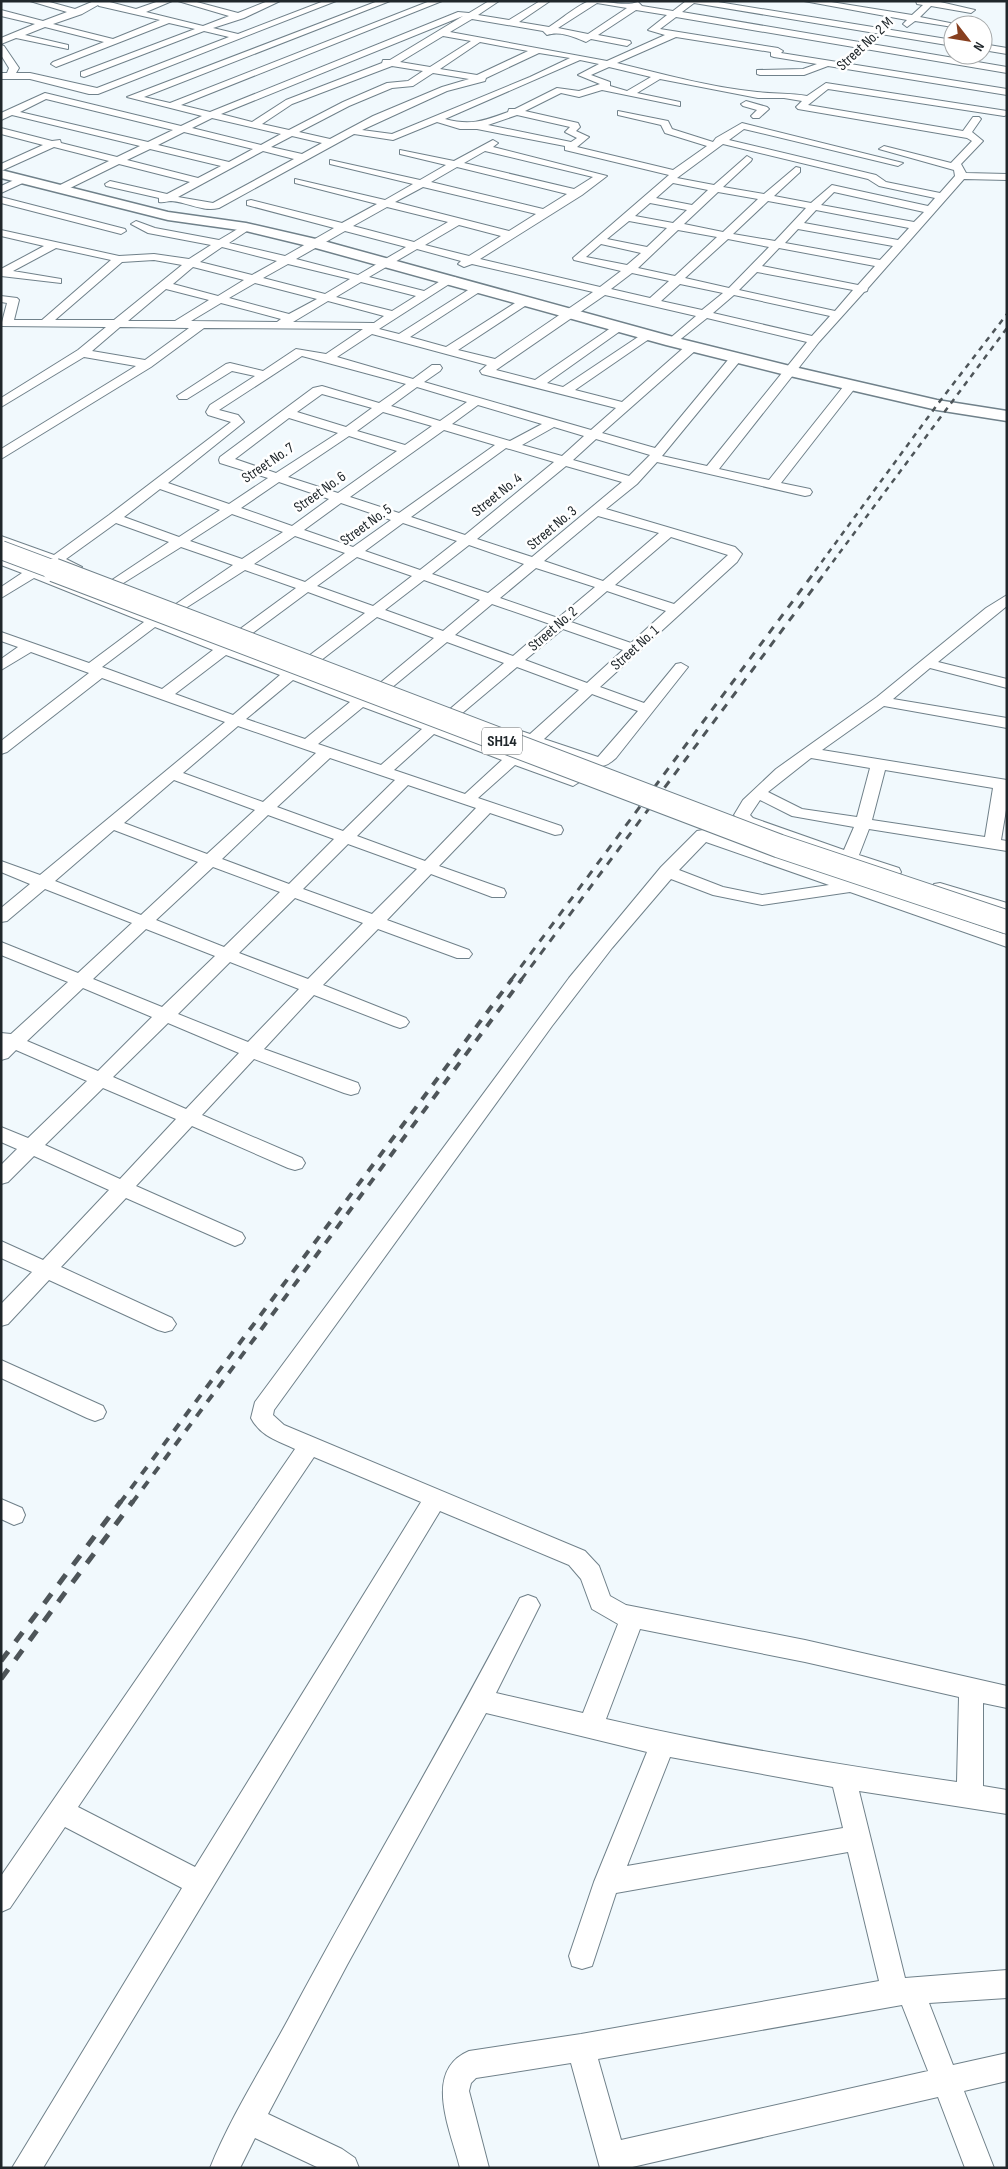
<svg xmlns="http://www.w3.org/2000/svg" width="1008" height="2169" viewBox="0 0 1008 2169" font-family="'Sofia Sans Condensed',sans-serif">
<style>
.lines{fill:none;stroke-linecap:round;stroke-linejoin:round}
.street-casing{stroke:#70818a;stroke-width:2}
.secondary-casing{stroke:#70818a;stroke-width:3}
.street{fill:#fff;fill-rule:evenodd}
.secondary{fill:#fff;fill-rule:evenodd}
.rail-far3{stroke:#4e5559;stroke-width:2.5;stroke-dasharray:5.5 5.5;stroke-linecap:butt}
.rail-far2{stroke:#4e5559;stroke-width:3;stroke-dasharray:8 8;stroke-linecap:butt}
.rail-far1{stroke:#4e5559;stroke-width:4;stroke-dasharray:9 9;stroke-linecap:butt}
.rail{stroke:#4e5559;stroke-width:5;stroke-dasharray:12 12;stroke-linecap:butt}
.primary-bridge-far1-casing{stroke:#70818a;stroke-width:20;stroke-linecap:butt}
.primary-bridge-casing{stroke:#70818a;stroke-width:25;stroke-linecap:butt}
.primary-bridge-far1{stroke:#fff;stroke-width:18}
.primary-bridge{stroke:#fff;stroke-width:23}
.labels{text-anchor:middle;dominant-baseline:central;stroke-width:5;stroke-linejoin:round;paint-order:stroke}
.far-street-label{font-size:15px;fill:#20272b;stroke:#fff}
.shield{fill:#fff;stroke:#63686b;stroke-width:1}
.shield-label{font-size:16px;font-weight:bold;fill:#20272b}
</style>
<rect width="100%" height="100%" fill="#f1f9fd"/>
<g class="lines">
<defs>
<path id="street" d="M30,1H46L75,9L94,1H106L136,9L159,1H172L146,12L203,26L229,16L178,1H193L238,13L268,1H280L244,18L213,28L238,34L324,1H336L98,94H89L30,79H1V73H7L9,68L1,55V45L4,46L19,68L16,73H30L97,88L229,37L204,31L84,77L81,76V72L195,29L169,23L56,67L51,64L53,62L104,42L45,27L25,35L68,45V49L16,38L1,44V38L35,24L1,16V10L43,21L67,12ZM98,5L99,6L160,20L113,39L53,24L82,14Z
M378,1H390L144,97L170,103L430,1H442L181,105L210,112L458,12L469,13L489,1H499L478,15L509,20L540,1H550L519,22L549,27C559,21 580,3 590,1C605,0 624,7 638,2L642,6L673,11L686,1H712L953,40V46L694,3L682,12L1007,67V73L676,17L660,29L778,48L783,51L781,53L1007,89V95L828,66L804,75H760L757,74V70L803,69L817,64L774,57L771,56V52L676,37L617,63C663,74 709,87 757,92C774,94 790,93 807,96L826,83L1007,111V115L1004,116L828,89L808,105L963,131L973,117H979L981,119L972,132L983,141L961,164L966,173L1007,174V180L964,179L868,288L867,291L864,292L819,342L719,469L769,480L847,382H855L857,385L855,388L781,483L810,489L812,492L810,495L805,496L657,462L637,484L606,509L735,547L742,554L737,562L600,687L644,703L676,664L681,663L688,667L616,758C607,766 602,768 590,765L507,736L504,733L512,728L530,734L579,690L517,667L460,715L450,729L579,778L581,781L573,786L515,765L478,798L561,826L563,830L561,834L555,835L490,813L439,866L504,889L506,893L504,897H492L431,874L387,920L469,950L472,954L469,958H457L378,929L323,985L406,1018L409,1022L406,1026L400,1028L394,1026L314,995L264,1049L358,1083L360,1088L358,1093L351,1095L344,1093L254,1059L202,1115L302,1158L305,1163L302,1168L295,1170L288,1168L192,1126L136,1186L242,1233L245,1238L242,1243L235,1246L228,1243L126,1198L61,1267L172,1318L176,1324L172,1330L165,1332L158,1330L49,1280L8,1324L1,1326V1304L32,1272L1,1258V1241L43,1260L109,1190L34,1156L8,1182L1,1184V1165L17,1149L1,1142V1127L28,1138L87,1081L16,1050L8,1058L1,1060V1033L11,1034L68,982L1,955V942L78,973L132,923L45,889L7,921L1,922V908L30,884L1,872V861L40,875L225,722L102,678L7,752L1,754V741L89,673L31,652L1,670V659L18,647L1,641V632L89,663L144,622L34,578L1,598V587L22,573L1,565V556L368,698L380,683L434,638L377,617L320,661H310L308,658L310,655L365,613L308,592L250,635L245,636L238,632L240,629L296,588L245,570L181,611L176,610L174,607L176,604L233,565L181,547L117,587L110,583L112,580L169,542L116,523L66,559L82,567L75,571L1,545V536L54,555L109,515L231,422L208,415L206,412L210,405L255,376L232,371L187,399H179L177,396L226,364L230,363L263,371L296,349L326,354L363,329L204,328L151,367L1,459V449L136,366L84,357L1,407V398L78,350L106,327L1,326L7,303L1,302V296L17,298L19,300L14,320H42L111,260L56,248L13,271L61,279V283L1,276V269L44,246L1,236V230L119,256L154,254L189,259L211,245L148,233L131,224L136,221L155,228L219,240L246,224L250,225V229L229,243L285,256L334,228L247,205V201L251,200L342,223L377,204L295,183V179L385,200L413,184L330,164V160L420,180L446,165L400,154V150L454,161L493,140L498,143L493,147L607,176L582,195L480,259L600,287L621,271L574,260L573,258L669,175L565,150V146L477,129H460L437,122L393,140L354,134L219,208C202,212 187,202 171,201C167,201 164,203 159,202V198L106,186L105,184L110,181L167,194L190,182L119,164L64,191H56V187L109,161L54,147L1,171V164L43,145L1,134V128L52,141L60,140L61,143L117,157L140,146L12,115L1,120V113L45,93L181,126L202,116L127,97ZM597,3L627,8L588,34L558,28ZM636,10L667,15L648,30L665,35L607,61L450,32L472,19L543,31L547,35C560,30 577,38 586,42L591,39L627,46L631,43L630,41L598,35ZM463,16L390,60H383L382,63L286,100L252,122L221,114ZM443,36L471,41L430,67L400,62ZM480,42L528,51L477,75L440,69ZM539,53L570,58L530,77L392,134L362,130L447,91L485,81L486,78ZM580,60L599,64L578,75L600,84L579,91L557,88L515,109H509L508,112C483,121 471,126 445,119ZM392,66L423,71L408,81L387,83L343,102L289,130L262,124L292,104ZM609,67L651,77L627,91L610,86V82L591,75ZM433,73L469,79L442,87L373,116L330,139L299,132L349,106L392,88L413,86ZM660,79L758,98H784L802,101L796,107L798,109L967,138L972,141L951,163L884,146L879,149L954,170L955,176L940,193L886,182L876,175L729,140L744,129L898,166L903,163L742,123L716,138L713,142L672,129L668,121L618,111V115L661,125L665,133L707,146L673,170L577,147L589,137L576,131L580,127L578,123L525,111L561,93L579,97L602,90L680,106V102L637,93ZM46,99L173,130L148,142L20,112ZM517,115L570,127L565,132L577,138L571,142L488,125ZM212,118L281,134L261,145L192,128ZM184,132L253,149L229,162L158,145ZM292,136L322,143L302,154L271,147ZM723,144L868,179L879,186L935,198L928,206L832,185L811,203L774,196L800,172V168L796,167L764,194L723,187L751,161L752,159L747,156L714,185L677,178ZM150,149L221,166L198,178L127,160ZM263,151L294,159L213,203L178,197ZM485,151L593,177L574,189L464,163ZM457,167L567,194L543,209L431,182ZM673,183L708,190L692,205L656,198ZM423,187L536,214L509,231L395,202ZM718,192L758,199L723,232L684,224ZM834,192L924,212L914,222L821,205ZM768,201L806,208L775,241L733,234ZM650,203L687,210L673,223L635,216ZM387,207L448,222L414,242L353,226ZM816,210L909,228L898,240L804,223ZM629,221L667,228L647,247L607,239ZM459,225L501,236L469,256L425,245ZM798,229L893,246L880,260L785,243ZM678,230L717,237L675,276L638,268ZM345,231L406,247L358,275L296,259ZM728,239L769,247L729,288L685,278ZM601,244L641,253L627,265L586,257ZM222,247L277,261L252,275L200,262ZM779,248L875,266L858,285L762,266ZM417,249L461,261L458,264L464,267L472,264L593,292L495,359L458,350L531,302V298H523L446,347L410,337L484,289V285H476L399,334L379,329L457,279L455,277H447L424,291L369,277ZM154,260L182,265L114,320H55L122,262ZM288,264L350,279L325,294L263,278ZM193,267L244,280L218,296L173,284ZM757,272L853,290L835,311L739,290ZM632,273L669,281L650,298L611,289ZM361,282L416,296L392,311L336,297ZM255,283L317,299L289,314L229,298ZM680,284L723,293L702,310L661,301ZM166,289L209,300L175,321H128ZM605,295L696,316L668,340L666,342L672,346L707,318L807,342L707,466L662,456L740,361V355H732L655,448L602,433L696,350V344H688L622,402L575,390L652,337V333H644L563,387L547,383L623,329V325H615L535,380L496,370ZM734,295L830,316L812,336L713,313ZM328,301L384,316L374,323L293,322ZM221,303L281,319L277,322L191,321ZM120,327L189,328L145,360L92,351ZM372,334L487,365L480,371L482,374L616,408L591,430L424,382L440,371L442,368L440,365H432L413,379L337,357ZM302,356L406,384L379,403L322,386L313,388L220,457L219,460L220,463L268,478L229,504L168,483L244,422L238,415L219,410ZM417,387L467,402L440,421L391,406ZM322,394L372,408L346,427L297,412ZM478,405L542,424L510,441L452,424ZM383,412L432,426L405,445L357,431ZM289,418L338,433L276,473L235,459ZM554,427L584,436L562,456L522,445ZM444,430L495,445L399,513L350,497ZM349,436L397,451L338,493L288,477ZM596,439L650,455L629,476L573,460ZM506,448L554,462L465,535L411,517ZM566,466L622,482L532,557L477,539ZM279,482L329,499L292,526L241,508ZM160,489L220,510L179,537L124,517ZM341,503L391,520L353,547L304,530ZM232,514L283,532L242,559L190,541ZM598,516L659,533L603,581L544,561ZM403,523L457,541L420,570L365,551ZM295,536L345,553L305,582L254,564ZM671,537L728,555L674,604L615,585ZM469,545L524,564L488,593L432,574ZM357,557L412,576L373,606L317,586ZM536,568L595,587L558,618L500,598ZM424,580L480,600L443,631L385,610ZM607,591L666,611L631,643L571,622ZM492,604L550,624L513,656L455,635ZM155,627L213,650L162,689L102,667ZM563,629L623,650L587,683L525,660ZM447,642L504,663L450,709L438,725L380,703L390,689ZM226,655L280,675L233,715L175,694ZM293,680L350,702L305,739L246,719ZM592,694L638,711L598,757L544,739ZM363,707L422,729L381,765L318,744ZM238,726L316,753L263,802L183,773ZM434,734L502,760L465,794L394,770ZM330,758L395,780L343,831L277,807ZM174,780L255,810L207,854L124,823ZM408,785L476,808L425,861L357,836ZM268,815L334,839L289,884L222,859ZM114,830L198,862L141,915L55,881ZM348,844L417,869L372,914L303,889ZM213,867L280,892L224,947L156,920ZM295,898L363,923L308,979L239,953ZM146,929L215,956L162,1007L93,979ZM230,962L299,989L248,1042L178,1014ZM83,988L152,1017L98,1071L27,1041ZM168,1023L239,1053L186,1109L113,1077ZM103,1088L176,1119L120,1179L45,1145Z
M804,1H825L912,15L923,5L917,4L916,1H936L975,10L971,13L931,6L920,17L960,25H953V27L915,21L907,27L903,24L907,20Z
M983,44L1007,48V54L983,50Z
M746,101L767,107L769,109L759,118H753L751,116L757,110L743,106L741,104Z
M23,176L28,179L27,181L1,193V186Z
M1,197L125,229L126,231L121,234L1,203Z
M1007,595V606L938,662L1007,679V688L930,668L893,699L1007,718V728L884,706L822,750L1007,780V804L1001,840L1007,841V851L869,829L859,855L899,868L901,872L899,876L893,877L741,824L734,815L743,800L776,769L877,697L986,608ZM811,758L870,768L857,817L802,809L768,792ZM885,770L993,788L985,837L872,820ZM760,800L792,816L854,827L844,850L753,818L750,815Z
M703,830L1007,935V947L850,892L762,905L713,895L671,879L612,948L552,1026L274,1410L273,1415L284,1425L585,1551L599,1566L610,1596L626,1605L805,1640L1007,1686V1708L983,1703V1786L1007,1790V1814L859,1791L905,1978L1007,1970V1998L929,2003L953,2065L1007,2053V2081L964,2091L994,2168H965L938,2097L628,2168H600L571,2063L476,2078L471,2083L469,2091L489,2168H460C451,2131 422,2071 469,2051L581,2034L879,1981L848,1852L616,1893L592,1966L582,1969L572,1966L569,1956L594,1882L647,1752L486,1713L347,1965L268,2114L342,2149L355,2158L359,2168H319L255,2138L240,2168H210C231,2116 262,2068 289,2018C364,1877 447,1740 520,1598L528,1595L536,1598L540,1605L496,1693L583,1713L618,1624L592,1609L581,1579L569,1565L440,1511L43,2168H12L182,1888L65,1827L10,1908L1,1912V1876L295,1449C278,1441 260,1436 251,1418L255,1402L569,978L661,867L697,831ZM706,842L829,885L762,895L723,887L679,870ZM314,1457L421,1502L195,1867L78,1807ZM640,1629L805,1662L959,1697L957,1782C840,1765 722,1746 606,1719ZM670,1757L833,1787L843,1828L627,1866ZM902,2005L928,2071L621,2140L598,2059Z
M940,883L1007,903V914L934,892L932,888L934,884Z
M1,1360L103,1406L106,1412L103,1418L95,1421L87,1418L1,1378Z
M1,1499L22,1508L25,1515L22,1522L14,1525L1,1519Z"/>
<path id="secondary" d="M1,170L168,212L246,223L320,240L677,338L790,366L937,400L1007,411V421L937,410L790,376L666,345L312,247L246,231L168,220L1,178Z"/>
</defs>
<!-- street casing -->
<use href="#street" class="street-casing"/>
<!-- secondary casing -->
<use href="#secondary" class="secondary-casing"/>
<!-- street -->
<use href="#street" class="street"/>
<!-- secondary -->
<use href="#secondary" class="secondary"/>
<!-- rail-far3 -->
<path class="rail-far3" d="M815,571L937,405L1007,314
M826,571L1007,328"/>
<!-- rail-far2 -->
<path class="rail-far2" d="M511,980L816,570
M521,980L827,570"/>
<!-- rail-far1 -->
<path class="rail-far1" d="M120,1503L512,979
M132,1503L522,979"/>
<!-- rail -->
<path class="rail" d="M1,1661L121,1501
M1,1679L133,1501"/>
<defs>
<path id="primary-bridge-far1" d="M1,550L57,571"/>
<path id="primary-bridge" d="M54,570L779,846L1007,922"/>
</defs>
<!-- primary-bridge-far1 casing -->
<use href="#primary-bridge-far1" class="primary-bridge-far1-casing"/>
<!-- primary-bridge casing -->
<use href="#primary-bridge" class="primary-bridge-casing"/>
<!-- primary-bridge-far1 -->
<use href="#primary-bridge-far1" class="primary-bridge-far1"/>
<!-- primary-bridge -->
<use href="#primary-bridge" class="primary-bridge"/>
</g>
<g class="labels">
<!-- far-street labels -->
<g class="far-street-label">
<text transform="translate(865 44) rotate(-43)">Street No. 2 M</text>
<text transform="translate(268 463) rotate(-34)">Street No. 7</text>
<text transform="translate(320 492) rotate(-35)">Street No. 6</text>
<text transform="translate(497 495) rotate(-39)">Street No. 4</text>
<text transform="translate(366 525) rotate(-36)">Street No. 5</text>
<text transform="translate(552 528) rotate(-40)">Street No. 3</text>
<text transform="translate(553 629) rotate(-41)">Street No. 2</text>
<text transform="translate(635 648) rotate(-42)">Street No. 1</text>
</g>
<!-- shield labels -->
<rect class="shield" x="482" y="727.5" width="40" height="27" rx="4"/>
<g class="shield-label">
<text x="502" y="741">SH14</text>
</g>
</g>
<!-- border -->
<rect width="1008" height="2169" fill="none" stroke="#20272b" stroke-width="5"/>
<!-- north arrow -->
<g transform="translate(968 40) rotate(121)"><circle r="24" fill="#ffffff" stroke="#a6a9aa"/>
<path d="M0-4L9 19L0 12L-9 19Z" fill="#873f1f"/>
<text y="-8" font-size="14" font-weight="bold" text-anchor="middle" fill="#20272b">N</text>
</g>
</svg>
